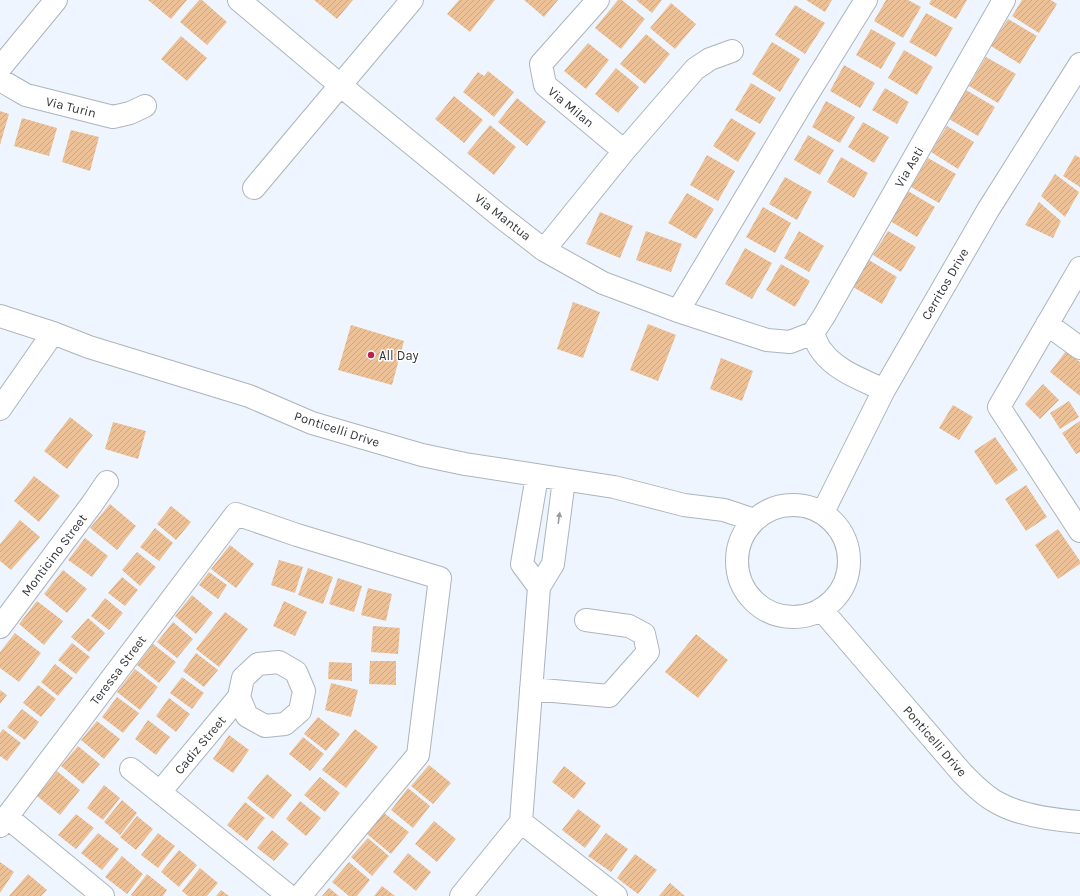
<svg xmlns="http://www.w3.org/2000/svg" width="1080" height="896" viewBox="0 0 1080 896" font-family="Karla,sans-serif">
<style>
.building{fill:url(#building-hatch)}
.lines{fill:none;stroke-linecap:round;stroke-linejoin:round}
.minor-casing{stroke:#adb4bc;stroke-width:24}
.minor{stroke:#fff;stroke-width:22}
.oneway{fill:#999a9c}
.poi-dot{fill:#b6254d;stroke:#fff;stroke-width:1.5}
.labels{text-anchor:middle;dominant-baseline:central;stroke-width:3;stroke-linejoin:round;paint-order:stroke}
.street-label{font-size:13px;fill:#333639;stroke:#fff}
.poi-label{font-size:13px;fill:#333639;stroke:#fff;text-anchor:start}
</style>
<defs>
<pattern id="building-hatch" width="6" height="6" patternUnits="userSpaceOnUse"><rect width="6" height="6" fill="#edc198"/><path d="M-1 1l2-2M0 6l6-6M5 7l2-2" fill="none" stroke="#cca684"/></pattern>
</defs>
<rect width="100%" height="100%" fill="#eef5fe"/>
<!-- building -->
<path class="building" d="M148,0H187L171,19Z
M199,0H202L227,22L207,45L180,22Z
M314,0H353L337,19Z
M459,0H495L470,32L447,14Z
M524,0H558L544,17Z
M618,0H622L645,19L621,49L595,28Z
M636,0H662L652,13Z
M806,0H832L825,12Z
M886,0H908L921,7L903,38L874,21Z
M931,0H967L956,19L929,4Z
M1022,0H1051L1057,4L1039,33L1012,16Z
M671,3L696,24L675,49L650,28Z
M795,5L825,23L805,54L775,35Z
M926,13L953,28L936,57L909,42Z
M1008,19L1037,36L1020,64L991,46Z
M871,29L896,43L881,69L856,55Z
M646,34L670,54L645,84L620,64Z
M181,36L207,58L187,81L161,59Z
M772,42L800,59L780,92L752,74Z
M588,43L609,60L586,89L564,71Z
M904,50L933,67L917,95L888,78Z
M986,57L1016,74L998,103L969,86Z
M844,65L875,83L860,108L830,91Z
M616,68L639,87L618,113L595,94Z
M488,71L514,92L494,117L463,92L478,72L484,76Z
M751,83L776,98L760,124L735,110Z
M885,88L909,102L897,124L872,110Z
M966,90L995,107L978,136L949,119Z
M454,96L483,120L464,143L435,119Z
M517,98L546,122L527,146L498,122Z
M826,101L855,117L840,143L812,127Z
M0,111L9,114L0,145Z
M22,118L57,128L49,156L14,146Z
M731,118L756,133L738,162L713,146Z
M863,122L889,137L874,163L848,147Z
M490,125L516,147L494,175L467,153Z
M947,126L974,142L958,169L931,152Z
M71,130L99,137L90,171L62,162Z
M808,135L834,150L820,175L794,160Z
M707,155L735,171L718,201L690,185Z
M1075,155L1080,158V187L1063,176Z
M841,157L868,173L854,198L827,182Z
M928,158L956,174L939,203L911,187Z
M1055,174L1079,192L1065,217L1041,196Z
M785,177L812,192L797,220L769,204Z
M908,191L935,207L917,237L890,221Z
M687,193L714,209L696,239L668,223Z
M1039,202L1061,221L1053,238L1025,225Z
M763,207L791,223L775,253L746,237Z
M600,212L633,226L620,258L586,244Z
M646,231L682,244L671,272L636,260Z
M799,231L824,246L809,272L784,258Z
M888,231L916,247L901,272L873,255Z
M745,248L772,263L752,299L725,284Z
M869,260L897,277L882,304L853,287Z
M781,264L810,281L795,307L766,290Z
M573,302L600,312L583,358L557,349Z
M648,324L676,335L658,381L630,370Z
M351,325L404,341L392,385L338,370Z
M1066,351L1080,362V396L1050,372Z
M721,358L753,371L742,401L710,389Z
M1043,384L1059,400L1040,419L1025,404Z
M1069,401L1079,417L1060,429L1050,413Z
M953,405L973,417L959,440L939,428Z
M70,417L93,435L67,469L44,451Z
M1080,421V452L1076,454L1062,433Z
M113,422L146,431L138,459L105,449Z
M995,437L1018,470L996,485L974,451Z
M34,476L60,496L39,522L14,501Z
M1026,485L1047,517L1026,531L1005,499Z
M110,504L136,526L117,550L90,528Z
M171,506L191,522L176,540L157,524Z
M20,520L40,537L11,570L0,561V544Z
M155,528L173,543L159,561L140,547Z
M1058,529L1080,561V564L1058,579L1035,545Z
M85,538L108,556L92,577L68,560Z
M230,545L254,564L236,588L211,569Z
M137,552L156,567L140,586L122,570Z
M279,560L303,567L295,593L271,585Z
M308,568L333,577L323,604L298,595Z
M63,570L87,589L67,613L44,594Z
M209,572L227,585L218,599L199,585Z
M122,577L138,590L125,606L108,593Z
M338,578L362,586L354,612L329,604Z
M368,588L392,594L386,621L361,615Z
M192,595L213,613L196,634L175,616Z
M105,598L123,613L109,630L91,616Z
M37,601L63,621L44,645L19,624Z
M284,601L307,612L295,636L273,626Z
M225,612L248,629L219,667L196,649Z
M88,618L105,633L89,652L71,637Z
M173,622L193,639L177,658L157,642Z
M373,626L400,628L398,654L371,652Z
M15,633L41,653L19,682L0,668V652Z
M696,634L728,660L698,698L665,672Z
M72,643L90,657L76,674L58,660Z
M153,644L176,662L159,683L137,665Z
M196,653L218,670L204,687L183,671Z
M370,661H396V685L369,684Z
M329,662L352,663V681L328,679Z
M55,664L73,678L58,696L41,682Z
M135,669L158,687L140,710L117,692Z
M182,677L204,693L192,709L170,693Z
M331,683L358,690L351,717L325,710Z
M38,685L56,699L41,717L23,703Z
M0,690L7,695L0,704Z
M117,697L139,713L123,733L102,717Z
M169,698L190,714L176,732L156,716Z
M22,709L39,722L25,740L7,727Z
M318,717L340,734L326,751L304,734Z
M148,720L170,737L156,755L135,739Z
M97,721L120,739L104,759L81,740Z
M3,729L21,743L7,761L0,756V733Z
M355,729L378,747L346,788L322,770Z
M229,735L249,750L233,773L213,759Z
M303,737L324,754L310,771L289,754Z
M78,746L100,764L83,784L61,766Z
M429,765L451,783L433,804L411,786Z
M564,766L586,783L574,799L552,782Z
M57,771L80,790L60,815L37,796Z
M267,774L292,795L273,819L247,798Z
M320,777L340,793L325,812L304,795Z
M104,785L120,798L103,820L87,808Z
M408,788L430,806L413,828L391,810Z
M122,800L137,813L120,835L104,822Z
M300,801L321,818L306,836L286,819Z
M245,802L265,818L247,841L227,825Z
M578,809L601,826L585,848L562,830Z
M384,813L409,832L391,854L367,834Z
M76,814L94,828L76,849L58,835Z
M137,816L153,829L136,850L120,837Z
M434,821L456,839L437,862L415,844Z
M272,830L289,844L274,861L257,848Z
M98,833L119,849L102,870L81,853Z
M158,833L175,846L158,868L141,855Z
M606,833L628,849L611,872L588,856Z
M368,838L389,856L372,876L351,857Z
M179,850L197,865L179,887L161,872Z
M408,853L431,872L416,891L393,872Z
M635,854L657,870L638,894L617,878Z
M122,856L143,874L127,894L105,877Z
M0,862L14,872L0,893Z
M349,862L370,880L357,896H349L332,882Z
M200,868L218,883L207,896H188L182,891Z
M28,874L47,890L41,896H9Z
M147,874L167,890L163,896H132L131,895Z
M670,883L685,896H659Z
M382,886L395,896H374Z
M329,888L339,896H322Z
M221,890L229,896H216Z"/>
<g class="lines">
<defs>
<path id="minor" d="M239,0L340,85L500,216L544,250L603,283L678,311L767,340L790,342L813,333
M598,0L541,64L545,85L624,151
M0,68L56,0
M0,80L26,95L113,117L130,113L145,106
M254,188L412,0
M544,250L624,151L695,69L710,59L732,51
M1080,268L999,407L1080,531
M678,311L802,103L866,0
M0,316L53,333L89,347L249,396L312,423L422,455L465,464L614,487L684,505L724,510L754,520
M1047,324L1080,348
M813,333L824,316L1004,0
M813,333C815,338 817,345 821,350C836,371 861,379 884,390
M0,409L53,333
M537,476L522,564L539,587
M737 561a56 56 0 1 1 112 0a56 56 0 1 1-112 0Z
M823,512L884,390L988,210L1080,64
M821,609L962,773C973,784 984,796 998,803C1019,815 1056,820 1080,822
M0,627L92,504L107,482
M531,689L609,696L648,652L644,634L629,626L586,620
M131,769L289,896
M160,792L239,697L243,678L258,664L279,662L296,672L304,691L300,711L285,724L265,726L247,716L239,697
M7,817L103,896
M521,822L539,587L553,564L564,480
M521,822L616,896
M0,826L236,514L297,535L440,578L418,755L300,896
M461,896L521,822"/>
</defs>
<!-- minor casing -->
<use href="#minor" class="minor-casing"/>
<!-- minor -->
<use href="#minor" class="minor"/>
</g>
<!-- one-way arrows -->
<defs><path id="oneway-solid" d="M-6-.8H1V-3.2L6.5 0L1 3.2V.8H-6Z"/></defs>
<use class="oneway" href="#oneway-solid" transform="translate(559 518) rotate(-82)"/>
<!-- markers -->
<circle class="poi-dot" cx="371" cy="355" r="4"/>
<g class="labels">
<!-- street labels -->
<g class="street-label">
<text transform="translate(71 107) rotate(14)">Via Turin</text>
<text transform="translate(571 107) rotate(40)">Via Milan</text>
<text transform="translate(909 167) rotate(-60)">Via Asti</text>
<text transform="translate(503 217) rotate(38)">Via Mantua</text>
<text transform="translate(945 284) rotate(-60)">Cerritos Drive</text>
<text transform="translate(337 429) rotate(18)">Ponticelli Drive</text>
<text transform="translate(54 555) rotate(-53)">Monticino Street</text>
<text transform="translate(118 670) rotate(-53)">Teressa Street</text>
<text transform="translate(935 741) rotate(49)">Ponticelli Drive</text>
<text transform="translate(200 745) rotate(-50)">Cadiz Street</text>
</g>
<!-- poi labels -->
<g class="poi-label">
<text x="379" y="355">All Day</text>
</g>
</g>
</svg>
